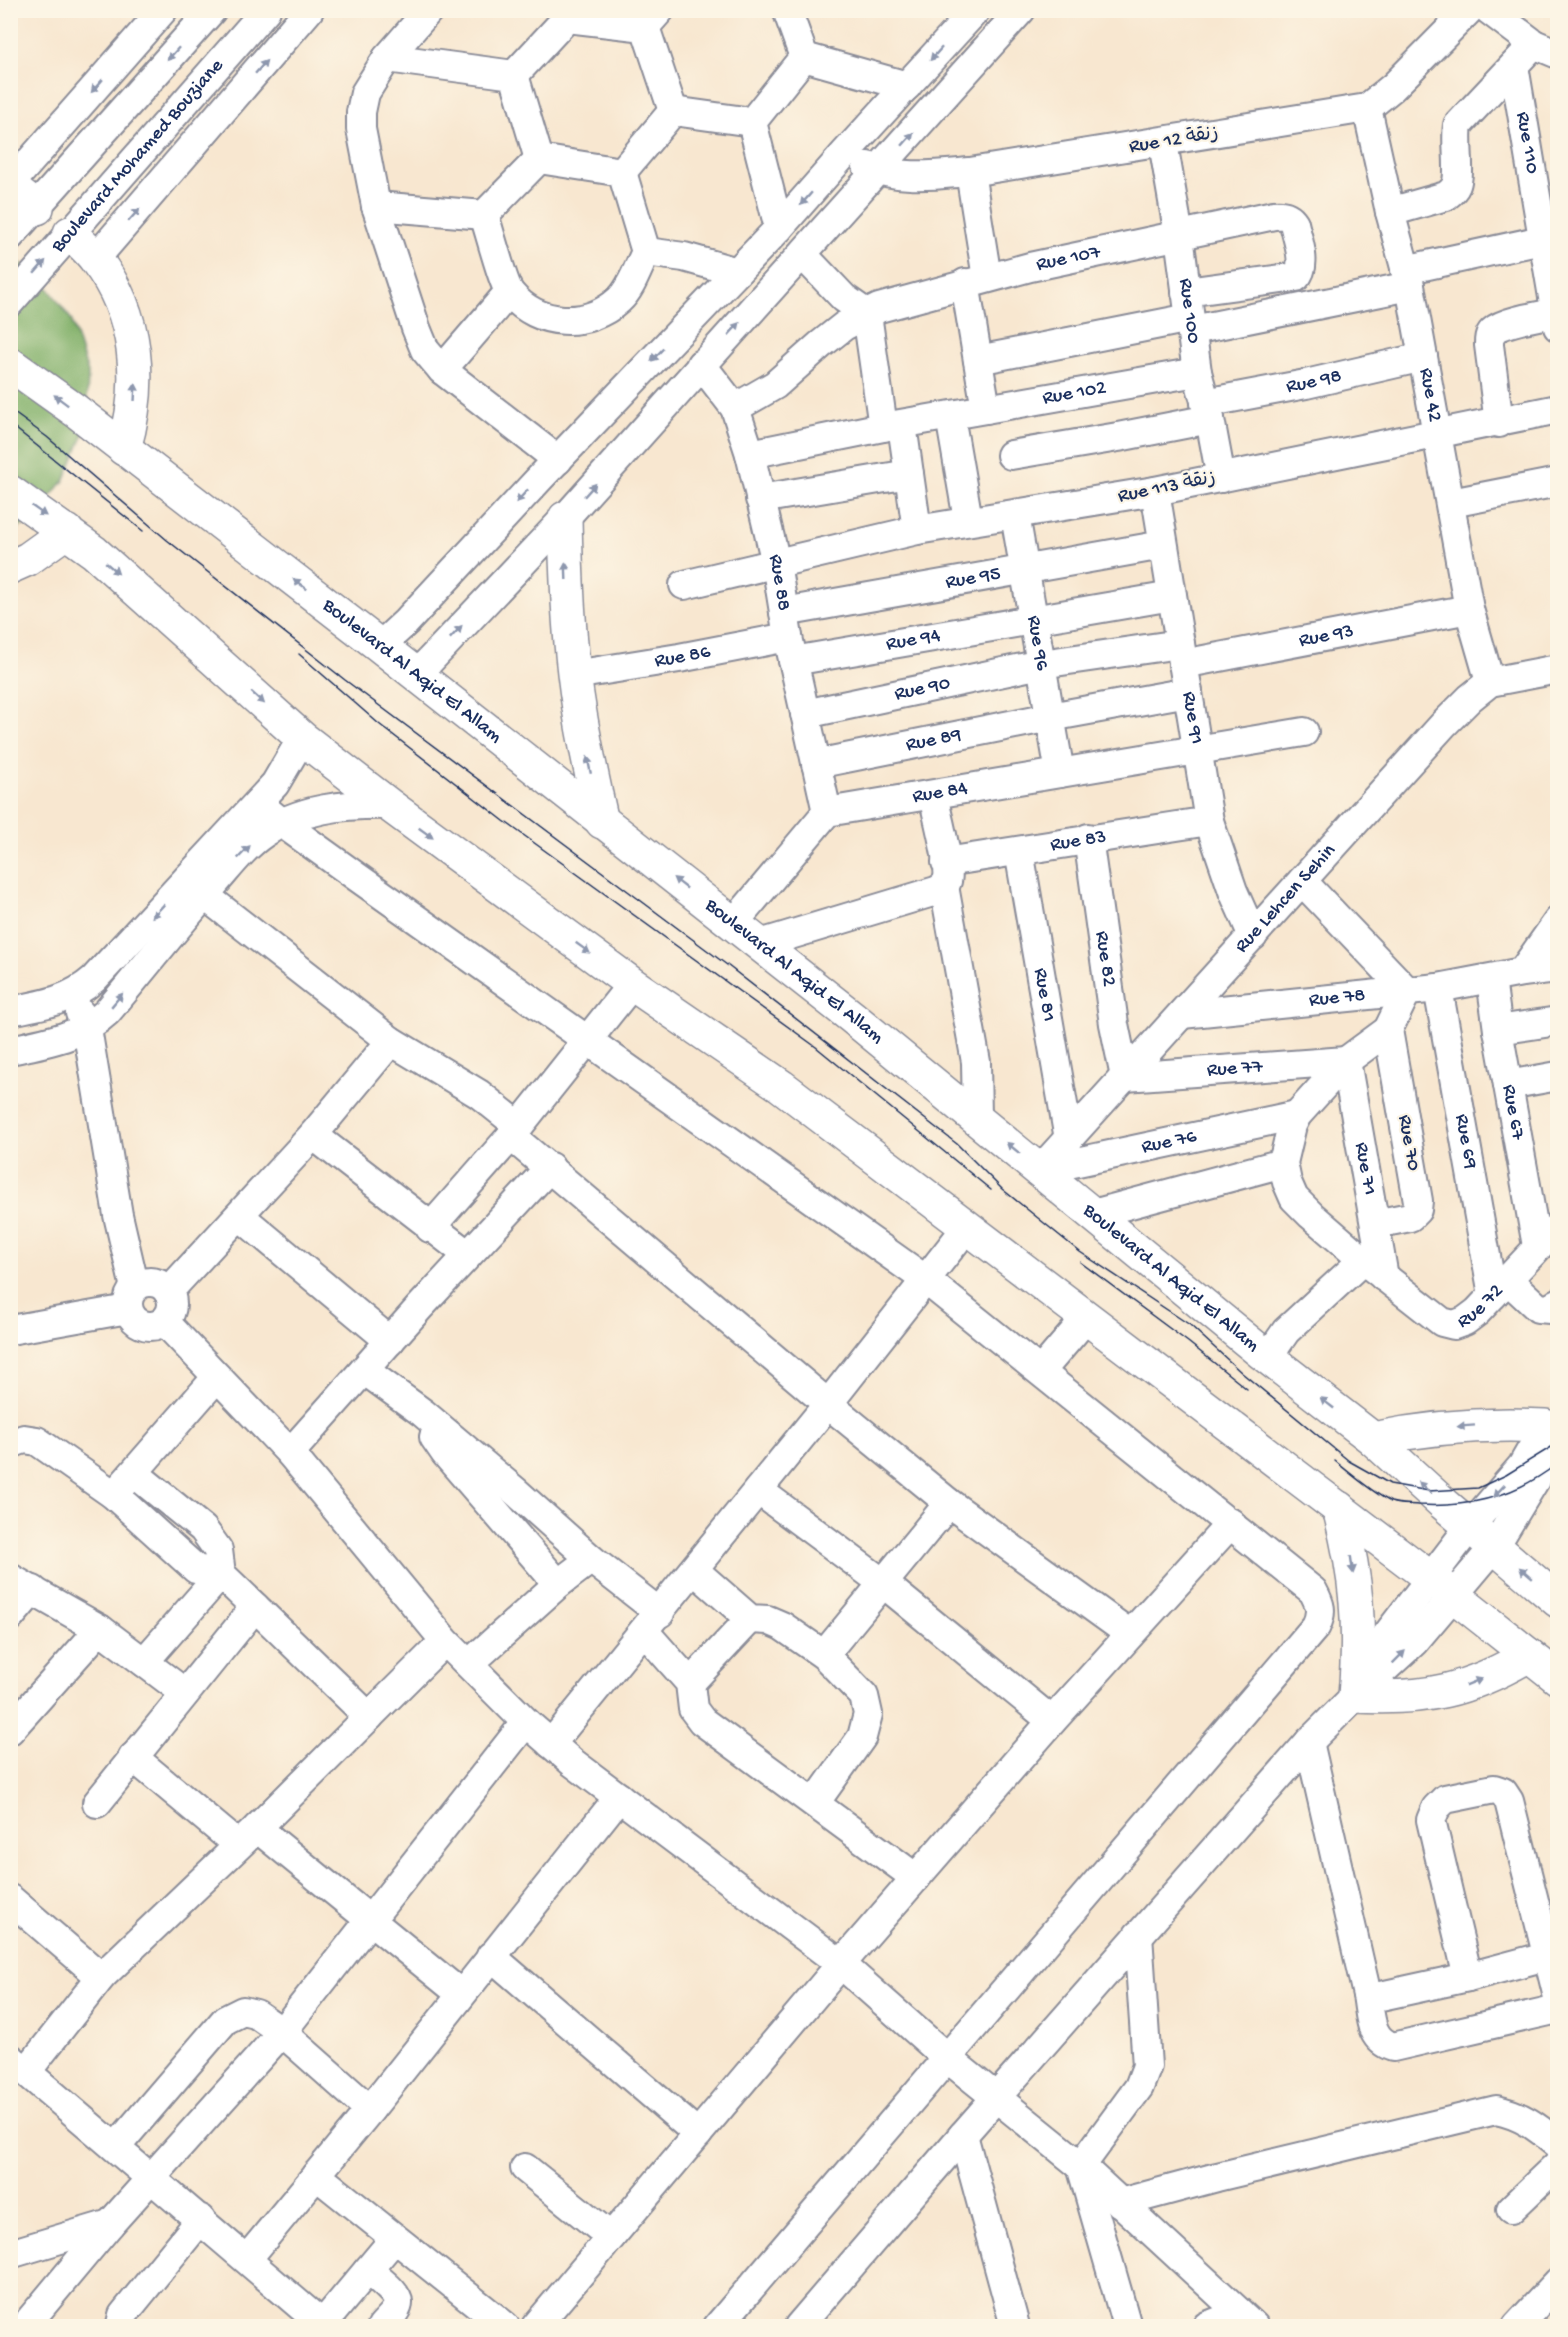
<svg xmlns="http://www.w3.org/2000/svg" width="1568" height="2337" viewBox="0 0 1568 2337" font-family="'Gochi Hand','Playpen Sans Arabic',sans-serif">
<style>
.forest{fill:#82b16b;stroke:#4e7064;stroke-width:1.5}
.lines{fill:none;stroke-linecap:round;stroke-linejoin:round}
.minor-casing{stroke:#8a8b97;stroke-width:32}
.major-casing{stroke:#8a8b97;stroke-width:36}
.minor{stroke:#fff;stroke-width:28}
.major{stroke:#fff;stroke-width:33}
.tram{stroke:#1b2f5e;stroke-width:1.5}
.oneway{fill:#8d97ae}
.labels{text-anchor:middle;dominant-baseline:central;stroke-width:4.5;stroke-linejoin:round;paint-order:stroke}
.street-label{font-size:20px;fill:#1b2f5e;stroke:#fcf5e5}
</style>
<rect width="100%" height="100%" fill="#fcf5e5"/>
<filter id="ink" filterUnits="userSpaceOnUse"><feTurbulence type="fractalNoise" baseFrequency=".0167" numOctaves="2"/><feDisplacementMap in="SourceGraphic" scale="12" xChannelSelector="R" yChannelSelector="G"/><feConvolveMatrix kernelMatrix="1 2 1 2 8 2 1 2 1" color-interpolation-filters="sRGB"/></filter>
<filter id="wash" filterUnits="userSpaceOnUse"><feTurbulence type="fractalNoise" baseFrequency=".008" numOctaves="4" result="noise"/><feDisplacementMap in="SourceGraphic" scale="24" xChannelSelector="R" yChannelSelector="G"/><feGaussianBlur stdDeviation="1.35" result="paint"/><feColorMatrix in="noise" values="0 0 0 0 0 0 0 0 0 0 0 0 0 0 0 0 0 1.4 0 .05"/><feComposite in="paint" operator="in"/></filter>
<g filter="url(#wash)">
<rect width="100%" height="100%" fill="#f8e7d0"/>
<!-- forest -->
<path class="forest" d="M10,257L38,274L71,319L88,373L86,429L64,481L26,523L11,532Z"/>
</g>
<g filter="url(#ink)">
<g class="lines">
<defs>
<g id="minor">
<path d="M429,10L387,58L365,93L361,112V129L376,206L416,328L425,350L442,370L558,460"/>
<path d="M787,10L804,57"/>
<path d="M1489,10L1534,44L1558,54"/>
<path d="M567,18L645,27L660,10"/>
<path d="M645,27L673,111"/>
<path d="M387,58L514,75L567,18"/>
<path id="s1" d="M1514,66L1558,327"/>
<path d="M514,75L539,159"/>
<path id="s2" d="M1367,108L1390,212L1410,286L1469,609L1490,682"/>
<path id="s3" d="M1163,143L1179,236L1197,372L1210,419L1221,478"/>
<path d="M539,159L622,172L673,111L752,122"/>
<path d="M867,166C900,180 935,175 970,172L1367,108L1393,87L1469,10"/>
<path d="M970,172L987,278"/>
<path d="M10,184L163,10"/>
<path d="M376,206L484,215L539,159"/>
<path d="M1390,212L1446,196C1450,193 1454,190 1456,185C1461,172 1455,142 1458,125L1534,44"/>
<path d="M484,215C489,229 503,285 511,294C538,326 587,329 619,300C632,288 638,267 646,252L622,172"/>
<path d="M779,228L752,122L804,57L907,86"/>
<path d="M10,236L212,10"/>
<path d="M646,252L684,257L737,272"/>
<path d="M803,255L844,298L867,314L883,427"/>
<path d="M95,259L309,10"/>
<path d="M1405,270L1542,240L1556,231"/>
<path d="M965,283L986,409"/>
<path id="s4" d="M10,302L266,10"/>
<path d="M1193,330L1410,286"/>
<path d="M978,360L1190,318"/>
<path id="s5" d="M701,364L735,408L750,454L776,563L788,637L827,812"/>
<path d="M442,370L509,292"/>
<path id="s6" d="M1205,403L1306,384L1423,357"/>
<path id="s7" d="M735,408L775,385L820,345L844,326L879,308L1030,267L1274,215C1283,214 1289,215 1294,223C1297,238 1308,265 1296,277L1186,292"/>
<path d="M950,416L968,520"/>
<path d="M1499,423L1489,345C1489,339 1489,335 1493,331C1504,321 1540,316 1555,313"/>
<path d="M902,425L917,530"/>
<path id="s8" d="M750,454L883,427L1197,372"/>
<path d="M1011,455L1118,437L1210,419"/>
<path id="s9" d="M1155,491L1209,821L1233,891L1253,936"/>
<path d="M760,499L909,474"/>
<path d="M1451,503L1558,482"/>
<path id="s10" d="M1015,515L1060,773"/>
<path d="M684,585L917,530L1155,491L1558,409"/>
<path id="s11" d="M784,612L1163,545"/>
<path d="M380,646L406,622L540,478L779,228L845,153L976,10"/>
<path id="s12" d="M793,661L1172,596"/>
<path id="s13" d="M1183,664L1469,609"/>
<path d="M416,675L565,518L1021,10"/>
<path id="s14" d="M574,675L679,658L788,637"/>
<path id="s15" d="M805,714L1041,664L1180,644"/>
<path id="s16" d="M816,764L1050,717L1188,692"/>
<path d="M258,803L282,823L357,877L926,1280L1313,1591C1320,1604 1323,1611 1316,1626L718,2326"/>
<path id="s17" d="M1088,838L1114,1024L1125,1077L1346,1061L1384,1277"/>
<path id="s18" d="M1019,851L1069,1139"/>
<path id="s19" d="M946,862L1209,821"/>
<path d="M187,879L204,895L391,1041L479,1094L519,1126"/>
<path id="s20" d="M1302,881L1407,991L1388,1030L1346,1061L1297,1115L1292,1125L1283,1163L1287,1182L1294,1198L1311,1215L1363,1260L1442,1322L1454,1325L1465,1321L1477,1312L1558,1226"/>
<path d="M944,886L976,1062L977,1118"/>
<path id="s21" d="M733,924L827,812L1304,732"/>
<path d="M760,944L936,891C941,888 945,887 947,881C952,869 936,811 933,795"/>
<path d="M1522,972L1558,968"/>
<path id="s22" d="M1491,979L1498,1030L1537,1246"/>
<path id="s23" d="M1438,988L1493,1295"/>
<path d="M10,1011C42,1005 69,1001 94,979L275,784L302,738"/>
<path d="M80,1013L87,1028L118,1215L135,1288"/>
<path id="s24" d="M1182,1014L1438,988L1522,972L1558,921"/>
<path d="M1498,1030L1558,1021"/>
<path d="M10,1050C46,1042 79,1038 107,1012C143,969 178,925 215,883C230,866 244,847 263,834C299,808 346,804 389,805"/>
<path d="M1508,1085L1558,1076"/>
<path d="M313,1135L468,1255"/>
<path d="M511,1136L828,1404L949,1503L1130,1634"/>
<path id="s25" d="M1040,1170L1443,725L1470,698L1490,682L1558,669"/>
<path id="s26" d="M1040,1170L1297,1115"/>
<path d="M1093,1214L1283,1163"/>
<path d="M240,1216L390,1341"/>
<path d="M1375,1224L1410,1217L1417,1210L1418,1201L1388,1030"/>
<path d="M430,1228L511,1136L632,984"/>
<path d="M1508,1280L1538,1308L1550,1309L1558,1303"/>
<circle cx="150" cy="1304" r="22"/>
<path d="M168,1292L313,1135L391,1041"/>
<path d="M164,1321L290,1453L445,1641L526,1722L572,1762L841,1964L946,2057L1081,2166L1254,2326"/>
<path d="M10,1330L128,1309"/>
<path d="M1268,1357L1286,1331L1363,1260"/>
<path d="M364,1370L423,1413L515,1491L591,1559"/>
<path d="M1041,1371L1087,1317"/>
<path d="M434,1437L445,1453L558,1584"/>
<path d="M10,1444L24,1439L37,1441L114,1495L196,1569L221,1574L369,1717"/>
<path d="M290,1453L419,1308L550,1167"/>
<path d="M134,1473L203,1529L218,1550L221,1574"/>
<path d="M758,1490L883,1583L1052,1721"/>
<path d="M114,1495L217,1377"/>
<path d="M694,1570L750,1619L768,1620L782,1626L824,1655L864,1696L868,1714L862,1737L815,1803"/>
<path d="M10,1578L100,1629L185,1693"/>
<path d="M10,1617L33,1590"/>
<path d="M644,1631L690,1683L693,1709L702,1721L916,1878"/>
<path d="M824,1655L949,1503"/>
<path d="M144,1662L221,1574"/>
<path d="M469,1664L558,1584L591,1559L660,1613"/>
<path d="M690,1683L750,1619"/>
<path d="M1357,1688L1364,1668L1380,1644L1471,1525L1522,1466L1537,1440"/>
<path d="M10,1730L100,1629"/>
<path d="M1309,1742L1367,1995L1376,1997L1468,1977L1546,1956"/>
<path d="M551,1744L828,1404L967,1227"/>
<path d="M133,1757L238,1845"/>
<path d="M97,1803L255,1607"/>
<path d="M257,1828L461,1994"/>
<path d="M10,1899L101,1977"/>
<path d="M491,1956L698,2134"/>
<path d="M1468,1977L1431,1820L1436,1808L1445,1799L1494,1789L1503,1792L1509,1801L1558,1997"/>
<path d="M1367,1995C1371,2017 1369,2039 1393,2047L1558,2009"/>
<path d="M10,2058L323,2325"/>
<path d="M27,2071L101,1977L257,1828L445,1641"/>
<path d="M963,2135L1015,2326"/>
<path d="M116,2147L225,2020L243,2011L256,2014L282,2032L370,2110"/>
<path d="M525,2168L611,2237"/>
<path d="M316,2175L505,2326"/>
<path d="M1120,2203L1217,2177L1496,2110C1522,2115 1537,2127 1558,2144"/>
<path d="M1511,2209L1558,2164"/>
<path d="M10,2254L110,2224"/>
<path d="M247,2259L370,2110L619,1797"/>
<path d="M368,2270C375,2276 398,2293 398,2302C399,2310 387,2320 382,2326"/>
<path d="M25,2326L110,2224L282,2032L526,1722"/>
<path d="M122,2326L121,2324L123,2315L201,2219"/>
<path d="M321,2326L394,2239"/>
<path d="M536,2326L841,1964L1052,1721L1231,1523"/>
<path d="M799,2326L963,2135L1309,1742L1355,1696L1414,1642L1495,1546L1535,1480L1543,1453L1545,1426"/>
<path d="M1127,2326L1081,2166L1139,2087L1147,2066L1138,1935"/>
<path d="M1207,2326L1240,2313"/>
<path d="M1517,2326L1558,2282"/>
</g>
<g id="major">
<path d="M10,187L37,208"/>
<path d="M70,233C79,242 89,250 96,260C139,315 143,384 124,449"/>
<path id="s27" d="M10,364L76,411L380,646L852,1017L1262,1353L1373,1439L1444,1504L1558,1601"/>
<path d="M10,492L94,552L302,738L389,805L632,984L781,1086L1454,1596L1558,1678"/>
<path d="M565,518C566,570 568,622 574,673C580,723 591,773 602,822"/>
<path d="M10,567L28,559L67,531"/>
<path d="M1373,1439C1431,1427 1486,1423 1545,1426"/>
<path d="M1339,1508C1357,1577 1361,1625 1355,1696C1425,1700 1468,1691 1529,1655"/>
</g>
</defs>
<!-- minor casing -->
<use href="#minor" class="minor-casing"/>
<!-- major casing -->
<use href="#major" class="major-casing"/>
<!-- minor -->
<use href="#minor" class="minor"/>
<!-- major -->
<use href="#major" class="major"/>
<!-- tram -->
<path class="tram" d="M10,410L47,437L167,540L345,680L727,965L957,1144L1002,1189L1080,1252L1190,1325L1242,1373L1349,1461L1390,1484L1429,1491L1478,1488L1506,1475L1558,1443
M10,424L143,531
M299,654L379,724L504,821L816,1047L991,1190
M1080,1262L1188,1342L1247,1389
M1335,1461C1351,1474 1373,1493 1391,1502C1399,1505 1411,1504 1419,1505C1471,1508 1517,1496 1558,1463"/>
</g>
<!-- one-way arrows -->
<defs><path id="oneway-solid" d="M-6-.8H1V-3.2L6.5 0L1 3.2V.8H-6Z" transform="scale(1.5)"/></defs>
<g class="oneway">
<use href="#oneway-solid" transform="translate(173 54) rotate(132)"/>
<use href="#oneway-solid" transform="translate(936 54) rotate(132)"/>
<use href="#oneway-solid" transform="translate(261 67) rotate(-49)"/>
<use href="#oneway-solid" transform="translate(97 86) rotate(131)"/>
<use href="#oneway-solid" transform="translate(908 139) rotate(-49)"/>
<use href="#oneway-solid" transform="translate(806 199) rotate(131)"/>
<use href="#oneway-solid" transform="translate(134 215) rotate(-49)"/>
<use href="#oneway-solid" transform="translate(40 267) rotate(-49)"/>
<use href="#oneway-solid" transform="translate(734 329) rotate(-47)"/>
<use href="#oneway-solid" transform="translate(657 355) rotate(134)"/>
<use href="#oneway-solid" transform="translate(135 392) rotate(-87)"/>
<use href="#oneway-solid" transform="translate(61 400) rotate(-143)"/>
<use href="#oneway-solid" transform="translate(590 490) rotate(-48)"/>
<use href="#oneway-solid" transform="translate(522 496) rotate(133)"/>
<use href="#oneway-solid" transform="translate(39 511) rotate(35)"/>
<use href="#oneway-solid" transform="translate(112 568) rotate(41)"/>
<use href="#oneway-solid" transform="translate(566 571) rotate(-92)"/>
<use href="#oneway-solid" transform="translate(300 584) rotate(-143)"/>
<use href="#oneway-solid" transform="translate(456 632) rotate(-47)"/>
<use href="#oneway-solid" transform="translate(258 698) rotate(42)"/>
<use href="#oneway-solid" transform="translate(589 765) rotate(-102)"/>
<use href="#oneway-solid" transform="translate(426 833) rotate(36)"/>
<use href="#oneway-solid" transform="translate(244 852) rotate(-46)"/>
<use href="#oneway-solid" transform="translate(680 883) rotate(-142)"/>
<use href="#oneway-solid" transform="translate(158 911) rotate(133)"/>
<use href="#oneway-solid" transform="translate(583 948) rotate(36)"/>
<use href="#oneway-solid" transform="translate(117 1000) rotate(-50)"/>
<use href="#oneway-solid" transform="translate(1013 1148) rotate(-141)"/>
<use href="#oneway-solid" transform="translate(1327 1403) rotate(-142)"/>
<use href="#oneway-solid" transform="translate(1466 1426) rotate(176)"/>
<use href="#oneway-solid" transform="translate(1425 1488) rotate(-137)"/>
<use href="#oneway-solid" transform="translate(1499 1491) rotate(133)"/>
<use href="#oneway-solid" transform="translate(1352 1565) rotate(82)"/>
<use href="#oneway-solid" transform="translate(1526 1573) rotate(-139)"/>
<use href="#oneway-solid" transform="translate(1399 1657) rotate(-45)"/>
<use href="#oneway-solid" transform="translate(1474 1682) rotate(-22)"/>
</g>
</g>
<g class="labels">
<!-- street labels -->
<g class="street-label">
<text transform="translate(1174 141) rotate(-9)">Rue 12 زنقة</text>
<text stroke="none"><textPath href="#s1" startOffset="78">Rue 110</textPath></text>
<text stroke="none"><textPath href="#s4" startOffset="194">Boulevard Mohamed Bouziane</textPath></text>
<text stroke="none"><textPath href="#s7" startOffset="372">Rue 107</textPath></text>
<text stroke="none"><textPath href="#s3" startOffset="170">Rue 100</textPath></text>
<text stroke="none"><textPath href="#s6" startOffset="111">Rue 98</textPath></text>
<text stroke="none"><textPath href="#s8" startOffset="330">Rue 102</textPath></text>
<text stroke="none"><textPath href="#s2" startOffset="294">Rue 42</textPath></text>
<text transform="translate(1167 488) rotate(-11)">Rue 113 زنقة</text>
<text stroke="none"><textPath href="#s11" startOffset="192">Rue 95</textPath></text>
<text stroke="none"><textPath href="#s5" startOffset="236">Rue 88</textPath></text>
<text stroke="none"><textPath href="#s13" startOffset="146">Rue 93</textPath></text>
<text stroke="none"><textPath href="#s12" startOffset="122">Rue 94</textPath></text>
<text stroke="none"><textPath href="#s10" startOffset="130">Rue 96</textPath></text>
<text stroke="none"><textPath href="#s14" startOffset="110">Rue 86</textPath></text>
<text stroke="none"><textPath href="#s27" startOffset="506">Boulevard Al Aqid El Allam</textPath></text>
<text stroke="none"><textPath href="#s15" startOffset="120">Rue 90</textPath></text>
<text stroke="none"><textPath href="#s9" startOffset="230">Rue 91</textPath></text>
<text stroke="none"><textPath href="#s16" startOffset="120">Rue 89</textPath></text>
<text stroke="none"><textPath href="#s21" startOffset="261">Rue 84</textPath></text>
<text stroke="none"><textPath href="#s19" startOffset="134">Rue 83</textPath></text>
<text stroke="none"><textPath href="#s25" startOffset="366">Rue Lehcen Sehin</textPath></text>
<text stroke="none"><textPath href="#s17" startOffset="122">Rue 82</textPath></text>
<text stroke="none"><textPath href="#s27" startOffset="992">Boulevard Al Aqid El Allam</textPath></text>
<text stroke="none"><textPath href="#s18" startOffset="146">Rue 81</textPath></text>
<text stroke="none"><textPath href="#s24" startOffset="156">Rue 78</textPath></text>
<text stroke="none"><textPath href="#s17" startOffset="352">Rue 77</textPath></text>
<text stroke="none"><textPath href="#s22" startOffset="135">Rue 67</textPath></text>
<text stroke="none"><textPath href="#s23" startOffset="156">Rue 69</textPath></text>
<text stroke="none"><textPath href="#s26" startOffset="132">Rue 76</textPath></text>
<text transform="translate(1408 1143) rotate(80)">Rue 70</text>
<text stroke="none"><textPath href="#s17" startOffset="573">Rue 71</textPath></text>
<text stroke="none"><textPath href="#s27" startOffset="1478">Boulevard Al Aqid El Allam</textPath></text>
<text stroke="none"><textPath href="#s20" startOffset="646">Rue 72</textPath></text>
</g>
</g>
<!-- margin -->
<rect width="1568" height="2337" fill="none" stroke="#fcf5e5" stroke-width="36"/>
</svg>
